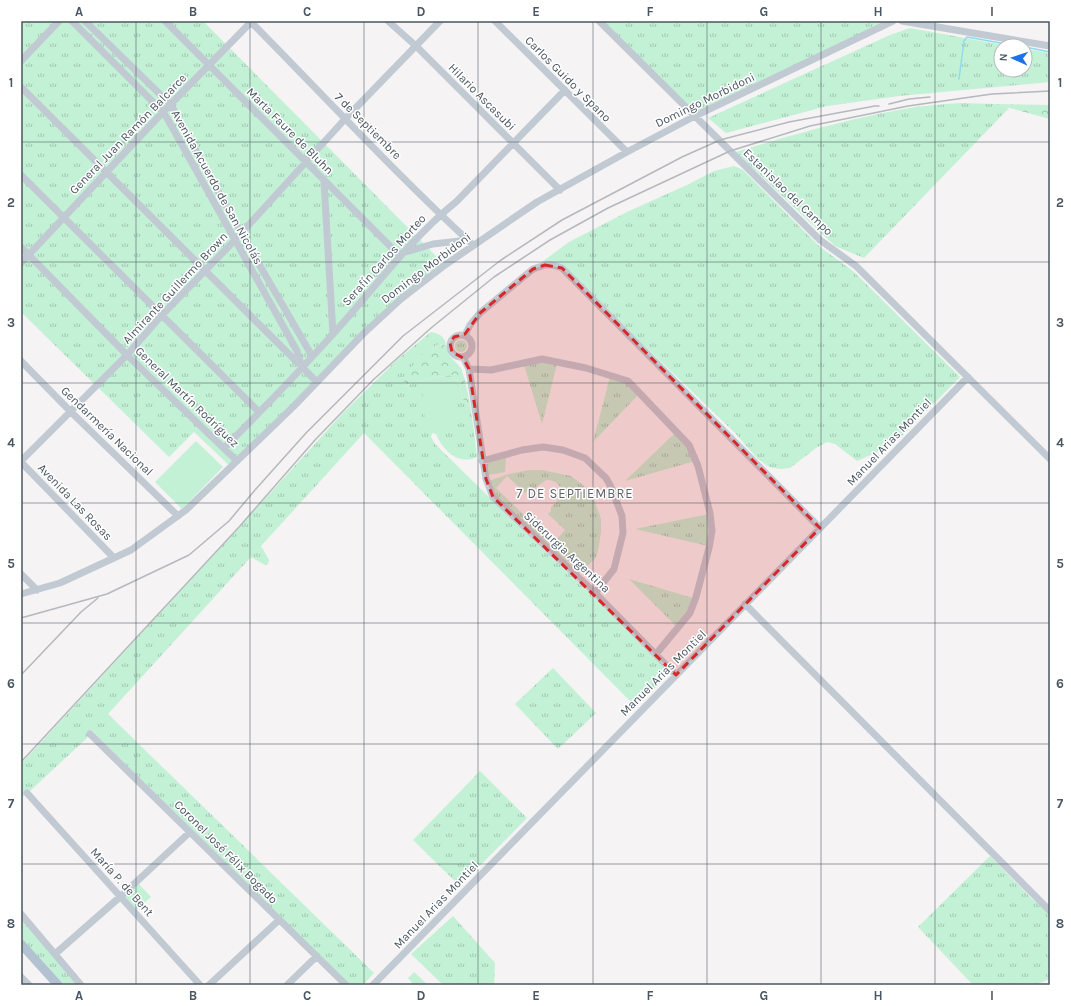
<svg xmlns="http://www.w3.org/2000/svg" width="1071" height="1006" viewBox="0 0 1071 1006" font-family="Karla,sans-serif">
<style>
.grass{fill:url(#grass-tufts);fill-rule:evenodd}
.forest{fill:url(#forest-crowns)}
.garden{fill:#c3f1d5}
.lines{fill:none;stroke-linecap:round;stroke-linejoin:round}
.stream{stroke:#90daee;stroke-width:1.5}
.minor{stroke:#c1cad2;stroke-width:7}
.major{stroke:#b3c2d1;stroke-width:9}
.rail{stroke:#b5b8bd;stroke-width:1.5}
.marked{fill:#d62828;fill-opacity:0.2;stroke:#d62828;stroke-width:3;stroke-dasharray:8 5;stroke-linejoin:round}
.grid{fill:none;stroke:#4a5661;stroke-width:1;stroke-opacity:0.55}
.labels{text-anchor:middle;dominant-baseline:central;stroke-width:3;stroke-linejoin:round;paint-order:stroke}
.street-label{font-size:12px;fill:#4a5661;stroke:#fff}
.neighbourhood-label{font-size:13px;letter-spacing:1px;fill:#5f6368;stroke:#fff}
.neatline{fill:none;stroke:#4a5661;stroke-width:1.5}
.grid-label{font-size:13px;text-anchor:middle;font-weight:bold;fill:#4a5661}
</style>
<defs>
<pattern id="grass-tufts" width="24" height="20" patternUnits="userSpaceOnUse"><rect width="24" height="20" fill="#c3f1d5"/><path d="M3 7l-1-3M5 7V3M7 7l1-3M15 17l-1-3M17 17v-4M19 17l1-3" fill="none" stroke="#a0c6b0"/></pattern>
<pattern id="forest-crowns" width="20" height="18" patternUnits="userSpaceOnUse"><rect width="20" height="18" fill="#c3f1d5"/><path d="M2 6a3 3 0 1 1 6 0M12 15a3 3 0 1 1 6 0" fill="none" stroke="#a0c6b0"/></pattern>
</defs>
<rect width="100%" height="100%" fill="#f5f3f3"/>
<!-- grass -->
<path class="grass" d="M21,21H203L445,265L401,299L231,467L194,432L169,457L21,312Z
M601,21H888L695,112Z
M910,28L1008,46H1001V70H1025V49L1050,53V82L899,96L827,106L726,133L708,118L890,35Z
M961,103L995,104L1009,108L864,258L835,246L736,152C795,134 855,117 915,107C931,105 946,104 961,103Z
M734,166L743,170L820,247L853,271L960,377L893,445L857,461L835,444L827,442L816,448L790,468L781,469L769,467L758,459L734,432L623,325L552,262H542L569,242L627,212L689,184L714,171Z
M431,332C440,334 445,336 446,346L441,344C418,352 413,367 403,387L419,381L450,375L457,381L463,399L471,409L477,457C458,466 443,450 436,434L432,433L431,437L435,444L490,498L671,671L636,707L364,433L261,546L269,560L268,564L265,565L251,557L108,714L374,973L363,985H350L92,731L88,732L87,738L30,791L27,790L25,795L21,798V764L234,533L342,414L397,360Z
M455 346a6 6 0 1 1 12 0a6 6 0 1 1-12 0Z
M542,360L557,364L542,424L524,365Z
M610,377L627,383L639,394L593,442Z
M676,432L688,446L695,461L625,481Z
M504,457L506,458L505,472L488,475L487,464L489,461Z
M529,470H542L571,476L583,485L594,499L601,519V532L598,551L595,559L578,574L498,498L493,490L489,481L509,474ZM507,476L525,493L529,489L533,490L546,480C555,479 565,487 560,497C558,501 554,504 551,507V511L548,514L565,530L553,543L496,488Z
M709,514L711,531L708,546L635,529Z
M629,579L693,598L688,612L677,627Z
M553,668L596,713L558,749L515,704Z
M480,771L527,818L460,886L413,840Z
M990,856L1032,899L1050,914V979L1035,985H973L918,927Z
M138,883L151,897L136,910L124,896Z
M453,916L495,963L494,985H443L411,954Z
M21,919L79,985H64L21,938Z
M414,972L428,985H414L408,978Z"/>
<!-- forest -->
<path class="forest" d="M995,104L1050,105V119Z
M441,344L446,346L449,355L461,368L465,380L471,409L463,399L457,381L450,375L419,381L402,387C410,367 420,351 441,344Z"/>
<!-- garden -->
<path class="garden" d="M451,379L456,426L426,429L421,382Z
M196,441L223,467L182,509L155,482Z"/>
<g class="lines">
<!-- stream -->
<path class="stream" d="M1025,47L1050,52
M959,79L964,41L967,37L1017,46"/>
<!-- minor -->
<path class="minor" d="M72,21L163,112L167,118L297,351L302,367
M85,21L171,105L241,233L312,356
M165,21L400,256
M250,21C324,96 396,174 473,245
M388,21L416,46L560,190
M495,21L627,152
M599,21L820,240L856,266L1050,459
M902,21L1050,46
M21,61L59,21
M21,87L317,382
M21,175L259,412
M324,182L333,334
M21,247L127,355L237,461
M402,253L433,244L468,240
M21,263L163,112L252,21
M450 346a11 11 0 1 1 22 0a11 11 0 1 1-22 0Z
M465,335L470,325L480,313L533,269L545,265H553L562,268L820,528
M463,357L469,369L486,479L493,497L595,593L676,675
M21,361L71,412L178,516
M469,369L491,370L542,359L586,368L628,381L689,445L698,466L710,513L712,531L709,548L696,597L690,613L656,654
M224,448C261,411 298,373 333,334C374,289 409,240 457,201L565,90
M21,461L127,355L161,316L235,240L345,119L440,21
M482,461L522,450L543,447L563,450L585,458L606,478L611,487L622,516L623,533L614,569L595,593
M21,462L114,558
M21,574L37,590
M21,594L60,583L131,550L186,510L294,406L363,334L401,299L445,265L537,202L627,152L695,116L893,21
M745,604L1050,911
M90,734L346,985
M27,793L200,985
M21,914L81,985
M55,954L121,896L190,832
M21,977L29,985
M209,985L279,920
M287,985L317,956
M373,985L968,377"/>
<!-- major -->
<path class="major" d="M21,944L58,985"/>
<!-- rail -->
<path class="rail" d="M889,104L909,99L930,97
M21,618L107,594L189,555L229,521L255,490L306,433L403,336L501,260L562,220L682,157L720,140L789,122L875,106H879
M21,675L81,612L98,598
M21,762L239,527L315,440L373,380L431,328L494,277L550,240L608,208L730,151L810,126L908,106L992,94L1050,91"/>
</g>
<!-- marked area -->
<path class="marked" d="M545,265L562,268L820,528L676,675L493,497L486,479L469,369L463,358L452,352L450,343L454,337L465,334L480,313L533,269Z"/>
<!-- grid -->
<path class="grid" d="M136,21V985M250,21V985M364,21V985M478,21V985M593,21V985M707,21V985M821,21V985M935,21V985M21,142H1050M21,262H1050M21,383H1050M21,503H1050M21,623H1050M21,744H1050M21,864H1050"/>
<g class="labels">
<!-- street labels -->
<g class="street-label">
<text transform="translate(568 79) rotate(45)">Carlos Guido y Spano</text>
<text transform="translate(482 97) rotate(45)">Hilario Ascasubi</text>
<text transform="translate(705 100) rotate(-26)">Domingo Morbidoni</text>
<text transform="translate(368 126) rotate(45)">7 de Septiembre</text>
<text transform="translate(290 131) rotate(45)">Marta Faure de Bluhn</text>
<text transform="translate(128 134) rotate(-46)">General Juan Ramón Balcarce</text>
<text transform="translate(217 187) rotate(61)">Avenida Acuerdo de San Nicolás</text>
<text transform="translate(788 192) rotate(44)">Estanislao del Campo</text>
<text transform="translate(384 260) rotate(-48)">Serafín Carlos Morteo</text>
<text transform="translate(426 268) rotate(-37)">Domingo Morbidoni</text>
<text transform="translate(175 288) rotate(-47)">Almirante Guillermo Brown</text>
<text transform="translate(187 397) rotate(44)">General Martín Rodríguez</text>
<text transform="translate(107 431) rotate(44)">Gendarmería Nacional</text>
<text transform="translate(889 442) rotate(-46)">Manuel Arias Montiel</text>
<text transform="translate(75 502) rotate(46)">Avenida Las Rosas</text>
<text transform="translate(567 552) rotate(43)">Siderurgia Argentina</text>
<text transform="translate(663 673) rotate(-45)">Manuel Arias Montiel</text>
<text transform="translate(226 852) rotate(45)">Coronel José Félix Bogado</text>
<text transform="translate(122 882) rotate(48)">María P. de Bent</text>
<text transform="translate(436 905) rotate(-46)">Manuel Arias Montiel</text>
</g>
<!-- neighbourhood labels -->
<g class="neighbourhood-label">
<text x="575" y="493">7 DE SEPTIEMBRE</text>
</g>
</g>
<!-- border -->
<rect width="1071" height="1006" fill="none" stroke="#ffffff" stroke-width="44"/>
<!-- north arrow -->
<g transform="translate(1013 58) rotate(273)"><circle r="19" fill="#ffffff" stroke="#b7bbc0"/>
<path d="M0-3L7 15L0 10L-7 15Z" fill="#1a73e8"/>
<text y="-6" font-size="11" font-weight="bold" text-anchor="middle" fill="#4a5661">N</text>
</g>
<rect x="22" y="22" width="1027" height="962" class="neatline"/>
<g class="grid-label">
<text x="79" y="16">A</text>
<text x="193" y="16">B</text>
<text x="307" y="16">C</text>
<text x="421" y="16">D</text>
<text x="536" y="16">E</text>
<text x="650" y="16">F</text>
<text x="764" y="16">G</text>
<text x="878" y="16">H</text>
<text x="992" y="16">I</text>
<text x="11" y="87">1</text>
<text x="1060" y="87">1</text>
<text x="11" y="207">2</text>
<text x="1060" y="207">2</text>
<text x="11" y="327">3</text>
<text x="1060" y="327">3</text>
<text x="11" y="447">4</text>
<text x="1060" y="447">4</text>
<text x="11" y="568">5</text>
<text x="1060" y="568">5</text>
<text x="11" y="688">6</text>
<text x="1060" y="688">6</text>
<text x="11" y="808">7</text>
<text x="1060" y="808">7</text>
<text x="11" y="928">8</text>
<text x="1060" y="928">8</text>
<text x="79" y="1000">A</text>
<text x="193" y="1000">B</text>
<text x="307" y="1000">C</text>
<text x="421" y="1000">D</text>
<text x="536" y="1000">E</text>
<text x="650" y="1000">F</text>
<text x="764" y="1000">G</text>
<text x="878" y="1000">H</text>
<text x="992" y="1000">I</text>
</g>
</svg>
